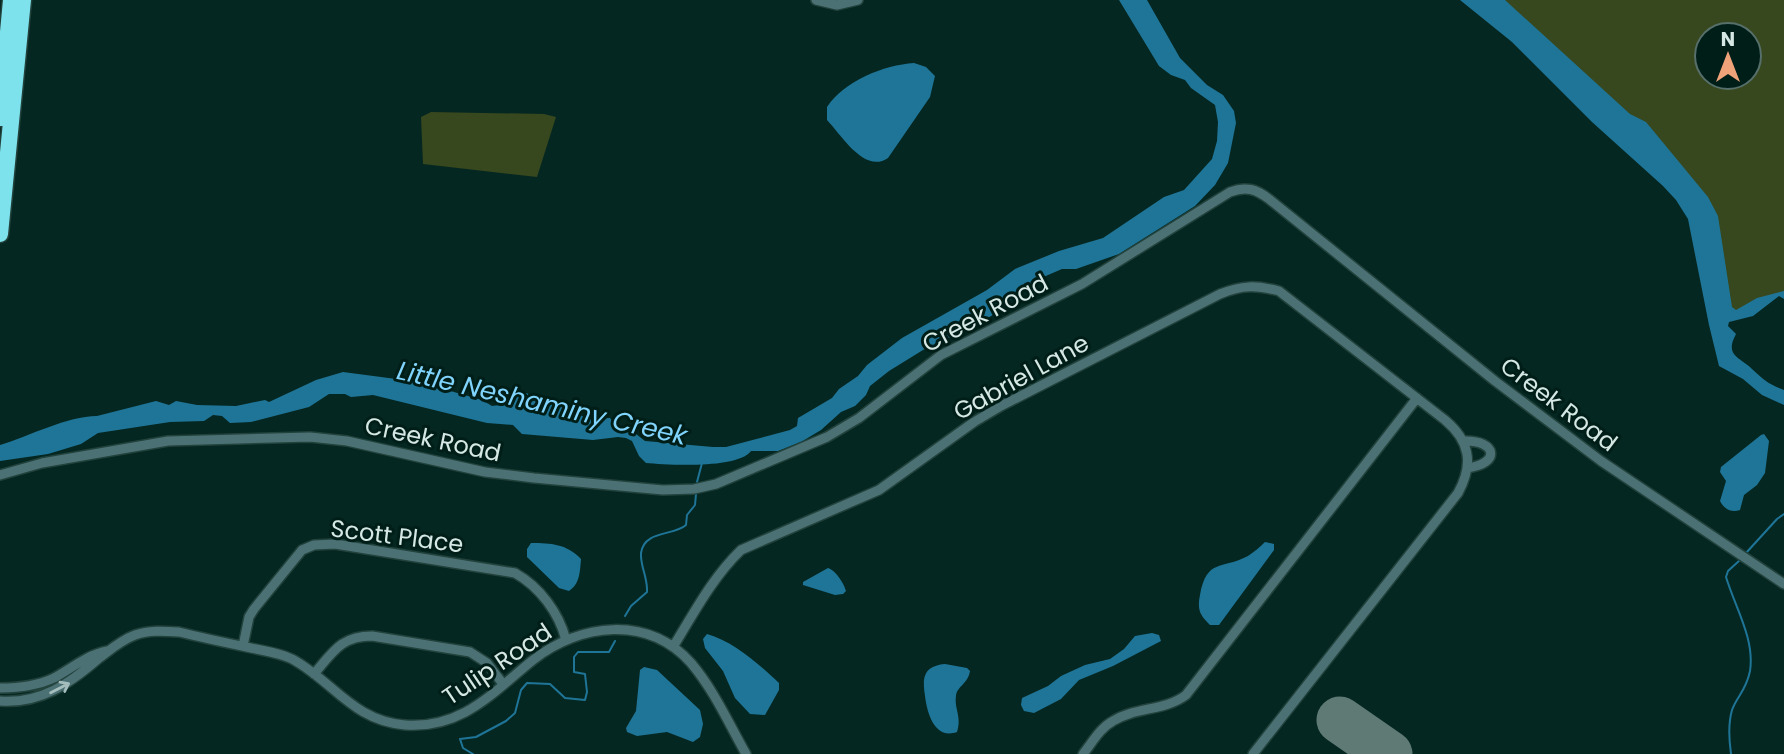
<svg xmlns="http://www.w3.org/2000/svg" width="1784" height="754" viewBox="0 0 1784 754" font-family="Poppins,sans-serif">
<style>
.green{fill:#37471e;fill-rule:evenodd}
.water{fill:#1f7598}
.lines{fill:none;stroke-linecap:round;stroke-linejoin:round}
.stream{stroke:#1f7598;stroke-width:2}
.runway{stroke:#5f7a75;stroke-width:47}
.street-casing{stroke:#22423c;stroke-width:12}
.highway-casing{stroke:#22423c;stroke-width:19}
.street{stroke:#4b7175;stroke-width:9}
.highway{stroke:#7de2ec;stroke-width:16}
.oneway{stroke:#a5bebd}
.labels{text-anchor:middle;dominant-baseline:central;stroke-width:6;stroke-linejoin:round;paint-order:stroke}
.street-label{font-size:24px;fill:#d6e8e4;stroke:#001e18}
.water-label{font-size:26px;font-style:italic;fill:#80d4fd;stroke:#001e18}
</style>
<rect width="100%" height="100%" fill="#052721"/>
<!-- green -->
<path class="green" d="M1491,0H1784V293L1733,312L1688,179ZM1707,35H1749V77H1707Z
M431,112L544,114L556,117L537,177L423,164L421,117Z"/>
<!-- water -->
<path class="water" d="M1119,0H1147L1180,58L1207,85L1223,95L1234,111L1236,123L1228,163L1215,185L1195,206L1119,254L1076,269H1062L1041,278L1026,286L996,313L973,327L923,350L889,371L870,386L866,395L855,406L841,412L821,430L801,442L778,451H751C738,469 668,465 646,463L639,456L632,441L626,438L618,437L593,440L522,434L513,425L487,423L373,395L351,397L345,394H329L309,407L251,422L230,423L222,416L213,415L204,421L170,422L98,433L81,444L48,454L0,461V445C30,436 67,416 97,416L156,401L169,405L176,401L197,405L236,406L265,400L269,402L316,380L343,372L419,382L482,400L492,406L500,405L508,397L527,393L531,397L546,400L548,403L553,401L588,419L610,418L617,427H627L645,441L713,447H726L790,430L797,426L798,418L832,398L839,389L858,376L867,365L902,338L987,290L1015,269L1059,251L1103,238L1164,197L1184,190L1212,159L1217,141L1218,122L1215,105L1191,88L1185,80L1171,75L1159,66Z
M1460,0H1505L1630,114L1646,122L1708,197L1718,216L1732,307L1736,310L1757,298L1784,291V299L1779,296L1753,316L1729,322L1728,326L1736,334C1724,356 1740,357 1752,369C1764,380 1768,384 1784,390V405L1762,395L1743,379L1719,366L1709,325L1688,219L1676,200L1663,186L1592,122L1512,42Z
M914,63L926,67L935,76L930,97L888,158C865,174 842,136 827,120V107C844,81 884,65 914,63Z
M1764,434L1769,441L1765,473L1757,485L1744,495L1740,510C1731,513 1724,509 1720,501L1726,481L1720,472L1721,467L1761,435Z
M1265,542L1274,544V550L1219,625H1210C1200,615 1197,610 1200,595C1207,558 1221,570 1248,556C1254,552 1260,547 1265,542Z
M531,543C551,543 567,544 581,559C580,571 580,584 569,591L559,588L527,557V549Z
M828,568C835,570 844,583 846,591L843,594L835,595L803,585V582Z
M1152,633L1159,635L1161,641L1113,666L1079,680L1061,699L1034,713L1024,711L1021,705L1022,698L1048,686L1061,676L1085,665L1110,659L1124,649L1135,636Z
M707,634C733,641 760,665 779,683V690L765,715L750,714L735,698L723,671L705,648L703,639Z
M945,664L967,668L970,671C968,684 957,686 956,696C954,709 962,716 957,732C934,740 927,712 925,696C922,677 924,666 945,664Z
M644,667L657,670L700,710L703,724L700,737L693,742L667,732L637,736L627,732L626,728L636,711L640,670Z"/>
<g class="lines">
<!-- stream -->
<path class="stream" d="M526,416L552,421
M697,482L702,463
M1746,553L1777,519L1784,514
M625,616L631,606L647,592C648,578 640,566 641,553C644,530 674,536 686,525L687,515L695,505L696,494
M473,754L463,748L460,739L476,737L506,721L515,713L521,690L527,683L550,684L565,698L585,700L587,692L585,674L574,672V657L578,652H609L615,641
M1731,754C1729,740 1728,724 1732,710C1737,696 1746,691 1750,671C1755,639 1735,607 1726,577L1728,571L1740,560"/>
<!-- runway -->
<path class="runway" d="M1340,720L1389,754"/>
<defs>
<path id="street" d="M816,0L837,5L858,0
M1464,441C1497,440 1501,464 1467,468
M0,475L42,463L168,441L310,437L347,441L485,472L534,478L663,490L694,489L716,484L827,437L859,418L941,355L1082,284L1230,192C1246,186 1256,189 1269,199L1495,381L1601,461L1784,584
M243,646L249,617L254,609L302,550L314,545L335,544L515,573C540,587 559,613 566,640
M673,647C694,613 712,578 741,550L879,490L974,422L1001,406L1220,294C1242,285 1256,285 1279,291L1445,420C1470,441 1474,464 1458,493L1253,754
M314,674C333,652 341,636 372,636L470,652L487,663L503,684
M0,688C18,688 37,686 54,678C72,668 87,655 107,651
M0,701C40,704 69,684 98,659C110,650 121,640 135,635C149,630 164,631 179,632C203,638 227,643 251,648C265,651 280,653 292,659C333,681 353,721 405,725C462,729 492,693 533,660C580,623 648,615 691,663C714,690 729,724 746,754
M1083,754C1092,743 1100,728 1113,721C1135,707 1165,711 1186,695L1417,398"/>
<path id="highway" d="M0,118L11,0
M0,234L23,0"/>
</defs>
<!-- street casing -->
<use href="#street" class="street-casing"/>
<!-- highway casing -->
<use href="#highway" class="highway-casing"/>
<!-- street -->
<use href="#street" class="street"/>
<!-- highway -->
<use href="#highway" class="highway"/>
</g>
<!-- one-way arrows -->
<defs><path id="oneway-shaft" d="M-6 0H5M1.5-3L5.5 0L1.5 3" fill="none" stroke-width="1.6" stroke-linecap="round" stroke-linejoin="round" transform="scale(1.75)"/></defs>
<use class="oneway" href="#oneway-shaft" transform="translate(60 688) rotate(-27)"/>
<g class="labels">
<!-- street labels -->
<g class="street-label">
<text transform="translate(985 313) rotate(-28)">Creek Road</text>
<text transform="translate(1021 377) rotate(-29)">Gabriel Lane</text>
<text transform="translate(1559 404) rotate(37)">Creek Road</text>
<text transform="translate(433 439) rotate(12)">Creek Road</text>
<text transform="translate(397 536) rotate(7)">Scott Place</text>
<text transform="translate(497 664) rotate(-34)">Tulip Road</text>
</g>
<!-- water labels -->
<g class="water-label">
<text transform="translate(542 403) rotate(13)">Little Neshaminy Creek</text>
</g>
</g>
<!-- north arrow -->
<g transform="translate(1728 56)"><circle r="33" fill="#001e18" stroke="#566f6a" stroke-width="2"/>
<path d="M0-5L12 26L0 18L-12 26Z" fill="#f0a279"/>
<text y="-10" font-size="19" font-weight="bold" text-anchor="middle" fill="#d6e8e4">N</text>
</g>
</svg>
